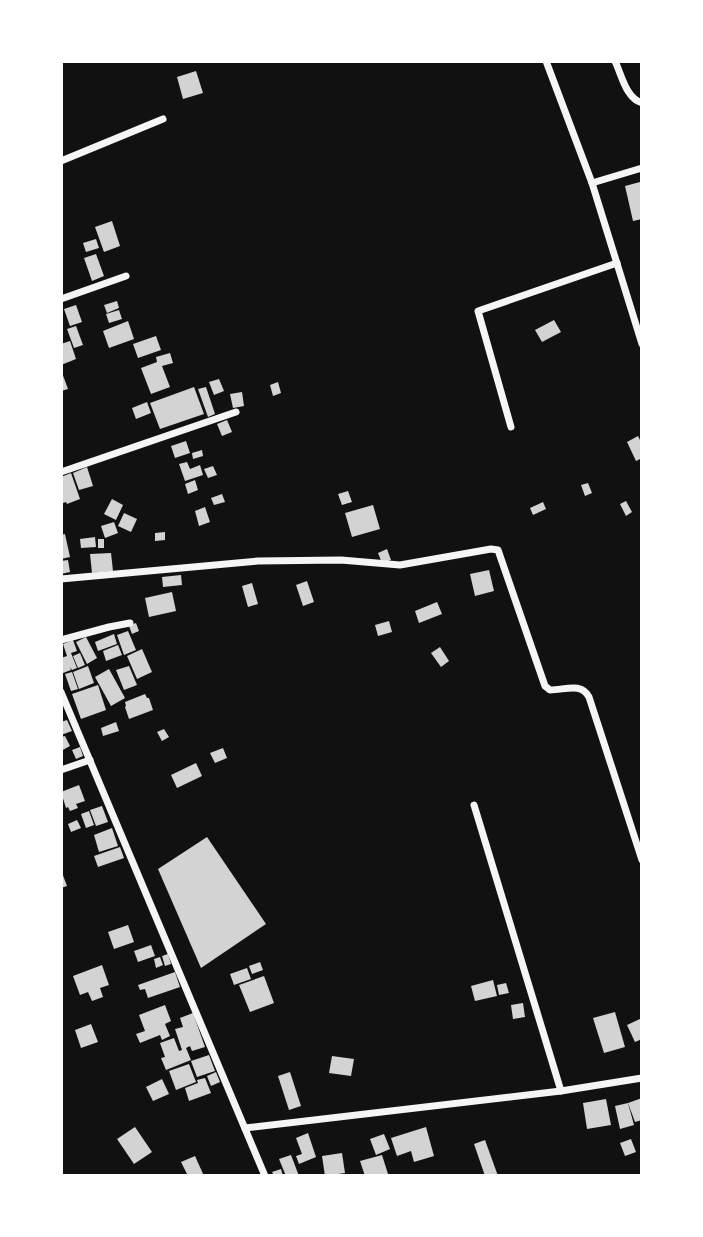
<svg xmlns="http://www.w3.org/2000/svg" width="703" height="1237" font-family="Jost,sans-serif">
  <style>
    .building { fill: #d3d3d3 }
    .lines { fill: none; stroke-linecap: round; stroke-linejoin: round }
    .minor { stroke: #f5f5f5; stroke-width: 7 }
  </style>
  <rect width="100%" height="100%" fill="#111"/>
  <g class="building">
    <path d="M196,71L203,93L183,99L177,77Z"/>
    <path d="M640,182L642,219L633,221L625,186Z"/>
    <path d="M112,221L120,246L104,252L95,227Z"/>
    <path d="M96,239L99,248L86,252L83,243Z"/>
    <path d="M96,254L104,276L92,281L84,258Z"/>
    <path d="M117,301L119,308L107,313L104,305Z"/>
    <path d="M76,305L82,322L70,326L64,309Z"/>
    <path d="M119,310L122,319L109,323L106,314Z"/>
    <path d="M554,320L561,332L542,342L535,330Z"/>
    <path d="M128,321L134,339L109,348L103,331Z"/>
    <path d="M76,326L83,345L74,348L67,329Z"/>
    <path d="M156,336L161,350L138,358L133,344Z"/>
    <path d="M70,341L76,359L61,365V344Z"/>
    <path d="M170,353L173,363L162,366L170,387L151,394L141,368L157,362L156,357Z"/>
    <path d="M61,370L68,389L61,391Z"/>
    <path d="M219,379L224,391L214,395L209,382Z"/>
    <path d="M278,382L281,393L273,396L270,385Z"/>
    <path d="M194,387L204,414L160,429L150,403Z"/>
    <path d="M206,387L215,414L208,417L198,389Z"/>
    <path d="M242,392L244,406L233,408L230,394Z"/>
    <path d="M147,402L151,413L136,419L132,408Z"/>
    <path d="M227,420L232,432L222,436L217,424Z"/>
    <path d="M638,436L642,444V458L636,461L627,442Z"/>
    <path d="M186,441L190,453L175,458L171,446Z"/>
    <path d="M202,450L203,456L193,459L192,453Z"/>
    <path d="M187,462L190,469L200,465L203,475L185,481L179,464Z"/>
    <path d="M213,466L217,475L208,478L204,469Z"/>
    <path d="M87,467L93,486L79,490L73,473Z"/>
    <path d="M71,473L80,499L67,504L66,502L63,503L61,499V477Z"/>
    <path d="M195,480L198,490L188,494L185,484Z"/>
    <path d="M588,483L592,493L585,496L581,485Z"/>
    <path d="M348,491L352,502L342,505L338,494Z"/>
    <path d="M222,494L225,502L214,505L211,498Z"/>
    <path d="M112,499L123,505L116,520L104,514Z"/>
    <path d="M626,501L632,512L626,516L620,504Z"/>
    <path d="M543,502L546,509L533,515L530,508Z"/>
    <path d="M373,505L380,529L352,537L345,513Z"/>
    <path d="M205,507L210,522L199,526L195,511Z"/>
    <path d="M124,513L137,519L131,532L118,526Z"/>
    <path d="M114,522L118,533L105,538L101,526Z"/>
    <path d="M165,532V540L155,541V533Z"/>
    <path d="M65,534L70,557L61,559V535Z"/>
    <path d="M95,537L96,547L81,548L80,539Z"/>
    <rect x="98" y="539" width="6" height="9"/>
    <path d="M387,549L391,560L382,563L378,553Z"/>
    <path d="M111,553L113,571L92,573L90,554Z"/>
    <path d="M68,560L70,572L61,574V561Z"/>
    <path d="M489,570L494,591L475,596L470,574Z"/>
    <path d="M181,575L182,585L163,587L162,577Z"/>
    <path d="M307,581L314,602L303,606L296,585Z"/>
    <path d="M252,583L258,604L248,607L242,586Z"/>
    <path d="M172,592L176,611L149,617L145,598Z"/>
    <path d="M437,602L442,614L419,623L415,611Z"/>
    <path d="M389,621L392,632L378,636L375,625Z"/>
    <path d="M136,623L139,631L132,634L129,626Z"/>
    <path d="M128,631L136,650L124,655L117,635Z"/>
    <path d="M114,634L117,644L98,651L95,642Z"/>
    <path d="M86,637L97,658L87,664L76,642Z"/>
    <path d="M73,640L77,651L71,653L77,668L72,670L70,667L71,670L63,673L61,668V658L67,656L63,644Z"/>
    <path d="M118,645L122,655L106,661L103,651Z"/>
    <path d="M440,647L449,661L441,667L431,653Z"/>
    <path d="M142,649L152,672L137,679L127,656Z"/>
    <path d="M80,653L85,665L78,668L73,656Z"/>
    <path d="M88,666L94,683L79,689L73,672Z"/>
    <path d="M129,666L137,685L124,690L116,670Z"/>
    <path d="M109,669L125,698L111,706L95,677Z"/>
    <path d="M72,672L78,689L71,691L65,674Z"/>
    <path d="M98,685L106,710L81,719L72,694Z"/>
    <path d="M145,694L147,698H149L153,710L129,719L125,707L126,706L125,702Z"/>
    <path d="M67,720L72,731L61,735V722Z"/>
    <path d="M116,722L119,731L103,736L101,728Z"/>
    <path d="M164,729L169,737L162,741L157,732Z"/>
    <path d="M65,736L70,746L61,751V737Z"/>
    <path d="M80,747L83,756L76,759L72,750Z"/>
    <path d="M223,748L227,758L215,763L210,753Z"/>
    <path d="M196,763L202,776L177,788L171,775Z"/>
    <path d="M79,785L85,801L76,804L78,808L70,811L68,807L66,808L61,792Z"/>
    <path d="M102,806L108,822L96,826L90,810Z"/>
    <path d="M89,811L94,825L86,828L81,814Z"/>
    <path d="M77,820L81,828L71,832L68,824Z"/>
    <path d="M112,828L118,846L99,852L94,835Z"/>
    <path d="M207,837L266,924L201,968L158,869Z"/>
    <path d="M120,847L124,858L98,867L94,856Z"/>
    <path d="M61,870L67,886L61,888Z"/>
    <path d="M128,925L134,942L114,949L108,932Z"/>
    <path d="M151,945L155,956L138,962L134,951Z"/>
    <path d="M168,954L171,964L165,966L162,956Z"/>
    <path d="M160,957L163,965L156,968L154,959Z"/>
    <path d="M260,962L263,970L252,974L249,966Z"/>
    <path d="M102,965L109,985L100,988L103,997L92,1001L88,992L80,995L73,976Z"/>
    <path d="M247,968L251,979L234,985L230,974Z"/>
    <path d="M175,972L180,987L148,998L145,989L140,990L138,985Z"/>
    <path d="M264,976L274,1003L250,1012L239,985Z"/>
    <path d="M493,980L497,996L475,1001L471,986Z"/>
    <path d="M506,983L509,993L499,995L497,985Z"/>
    <path d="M523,1003L525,1017L513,1019L511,1005Z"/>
    <path d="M165,1005L171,1021L165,1024L170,1036L162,1040L160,1035L140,1043L136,1034L145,1031L139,1015Z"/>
    <path d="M615,1012L625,1047L604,1053L593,1018Z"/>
    <path d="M193,1013L205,1047L192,1051L190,1046L186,1048L191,1060L166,1070L161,1058L165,1057L160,1043L174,1038L179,1051L182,1050L175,1029L183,1027L180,1018Z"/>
    <path d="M642,1018V1039L635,1042L627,1025Z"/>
    <path d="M91,1024L98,1042L81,1048L75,1030Z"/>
    <path d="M209,1055L215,1071L197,1077L191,1061Z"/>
    <path d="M332,1056L354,1059L351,1076L329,1073Z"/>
    <path d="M189,1064L196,1082L176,1090L169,1071Z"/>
    <path d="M216,1072L220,1082L211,1086L207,1076Z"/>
    <path d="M290,1072L301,1106L289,1110L278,1076Z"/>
    <path d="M205,1078L211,1093L189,1101L185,1088L198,1083L197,1080Z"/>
    <path d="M162,1079L169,1094L153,1101L146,1087Z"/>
    <path d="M642,1098V1120L635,1122L628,1103Z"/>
    <path d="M606,1099L611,1125L587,1129L583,1103Z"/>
    <path d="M628,1103L634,1125L620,1129L615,1106Z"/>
    <path d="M135,1127L152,1152L134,1164L117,1139Z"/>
    <path d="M426,1127L434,1156L414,1162L411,1151L397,1156L391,1138Z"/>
    <path d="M308,1133L316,1157L299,1164L296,1156L302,1154L296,1138Z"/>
    <path d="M384,1134L390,1149L376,1155L370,1139Z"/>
    <path d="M631,1139L636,1152L625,1156L620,1143Z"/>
    <path d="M485,1140L498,1176H485L474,1144Z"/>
    <path d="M342,1153L345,1173L325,1176L322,1156Z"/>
    <path d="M291,1155L299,1176H286L279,1159Z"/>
    <path d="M382,1155L388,1174L382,1176H365L360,1161Z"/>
    <path d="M195,1156L204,1176H188L181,1162Z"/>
    <path d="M281,1169L283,1176H274L272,1172Z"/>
  </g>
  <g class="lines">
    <g class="minor">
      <path d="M546,61L592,183L642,344"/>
      <path d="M615,61C622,76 626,98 642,103"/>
      <path d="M61,161L163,119"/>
      <path d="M592,183L642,168"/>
      <path d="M61,299L126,276"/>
      <path d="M511,427L478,311L617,263"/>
      <path d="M61,472L236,412"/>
      <path d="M61,579L258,561L341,560L400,565L491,549L498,550L545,686L550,690C565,690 581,682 589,697L642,860"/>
      <path d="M61,640L109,627L130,623"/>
      <path d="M61,692L265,1176"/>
      <path d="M61,770L90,760"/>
      <path d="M474,805L561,1091"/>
      <path d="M245,1128L561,1091L642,1078"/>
    </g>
  </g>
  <rect width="703" height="1237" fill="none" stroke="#ffffff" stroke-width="126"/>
</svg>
